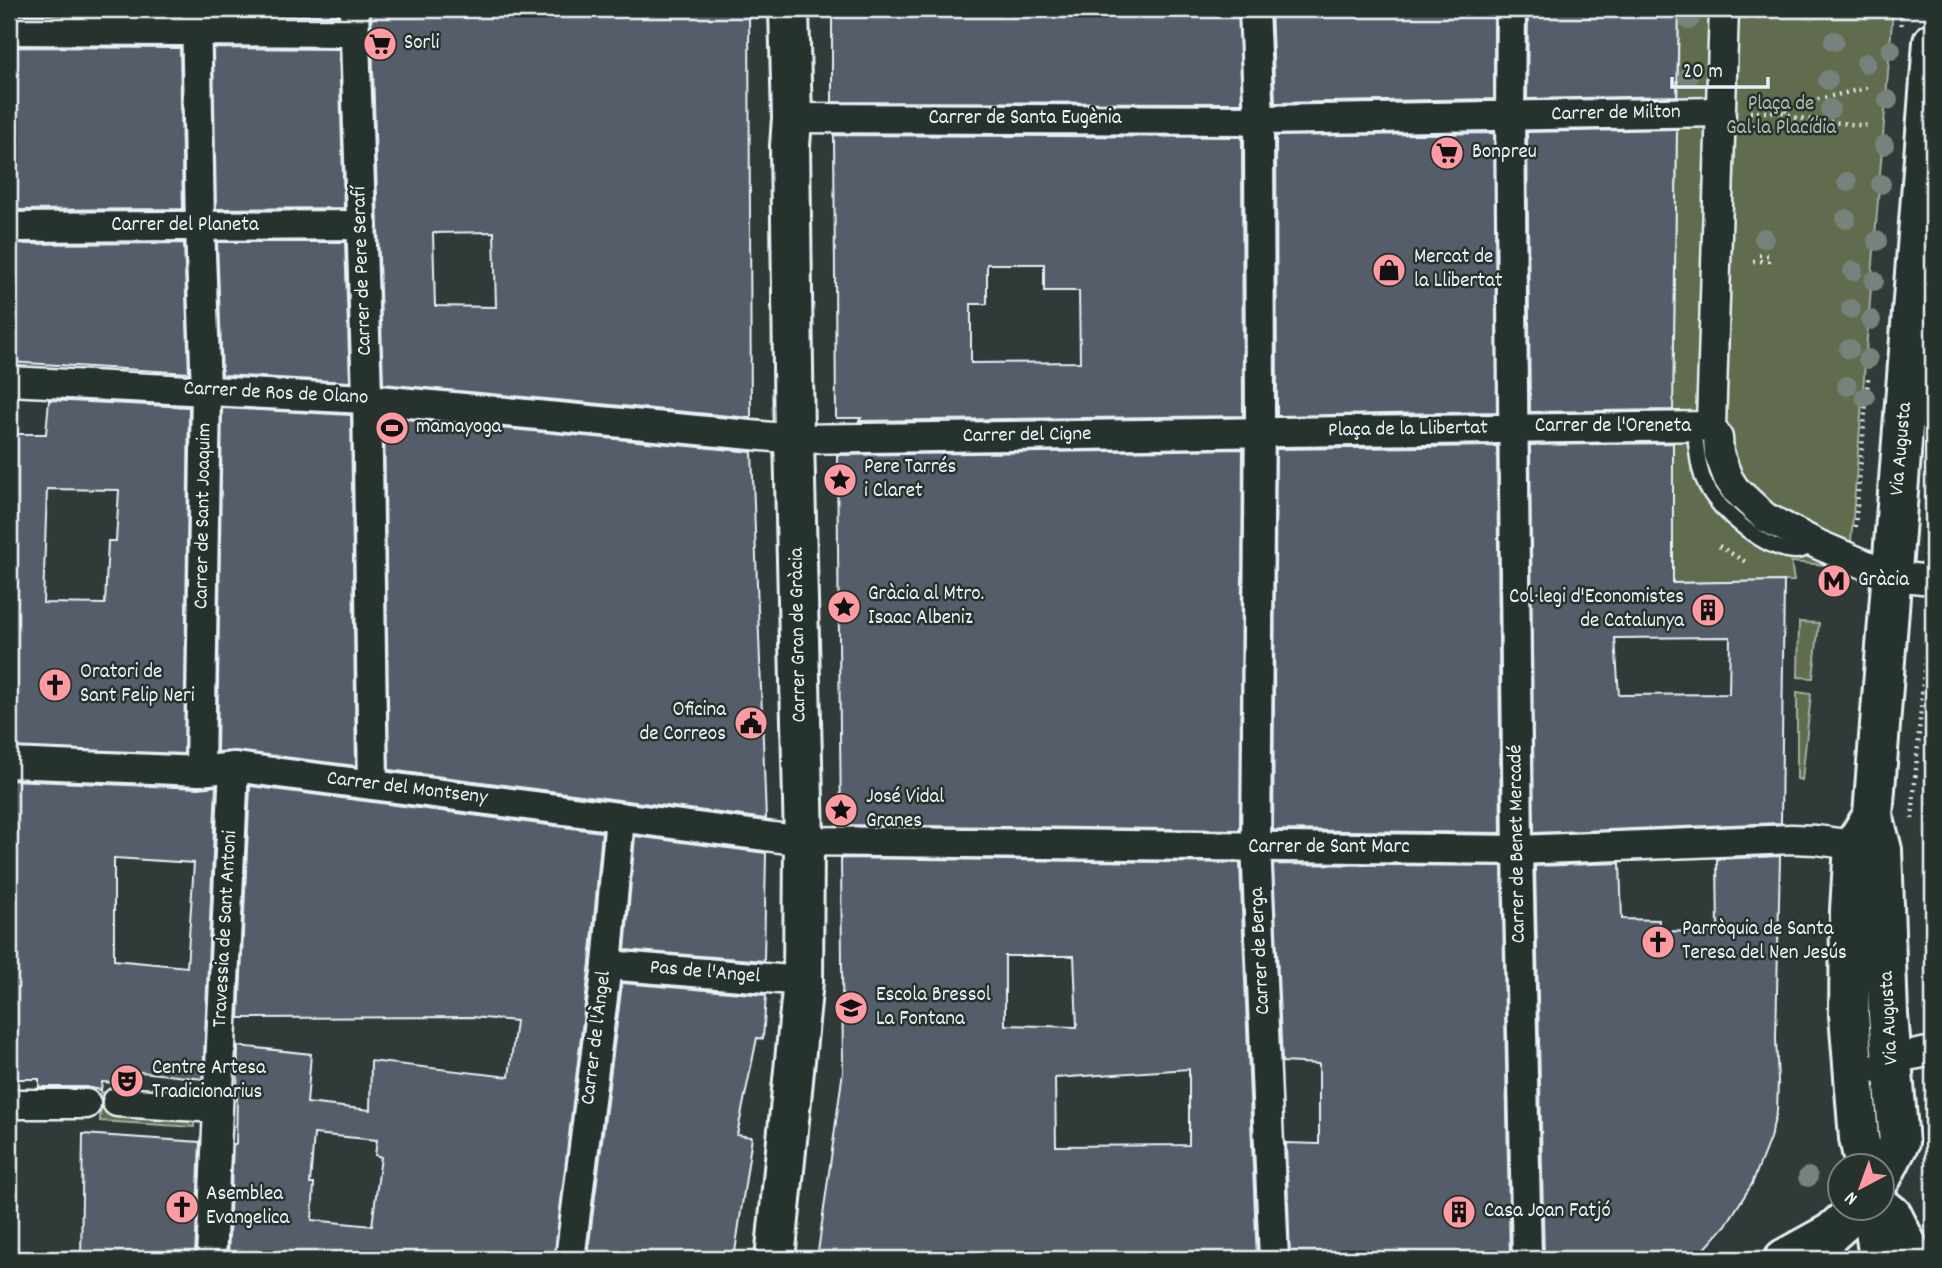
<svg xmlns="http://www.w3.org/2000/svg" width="1942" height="1268" font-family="Dekko,sans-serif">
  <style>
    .green { fill: #606c4e; stroke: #a4aea3; stroke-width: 2 }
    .building { fill: #565d6a; stroke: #e8f1f8; stroke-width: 2; fill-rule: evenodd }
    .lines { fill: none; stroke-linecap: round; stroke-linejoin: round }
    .lane-casing { stroke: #e8f1f8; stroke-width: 19 }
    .street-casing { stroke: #e8f1f8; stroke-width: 33 }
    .secondary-casing { stroke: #e8f1f8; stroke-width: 44 }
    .path { stroke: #e8f1f8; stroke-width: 4.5; stroke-dasharray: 2 5; stroke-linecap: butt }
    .lane { stroke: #26332d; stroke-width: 14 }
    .street { stroke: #26332d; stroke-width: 28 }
    .secondary { stroke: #26332d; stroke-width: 38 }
    .tree { fill: #78827d }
    .labels { text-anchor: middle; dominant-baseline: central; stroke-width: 5; stroke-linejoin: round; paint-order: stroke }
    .poi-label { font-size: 21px; fill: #e8f1f8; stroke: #26332d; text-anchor: start }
    .park-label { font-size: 21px; fill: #b2bcb4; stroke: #26332d }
    .street-label { font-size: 21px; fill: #e8f1f8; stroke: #26332d }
  </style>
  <rect width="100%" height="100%" fill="#303b39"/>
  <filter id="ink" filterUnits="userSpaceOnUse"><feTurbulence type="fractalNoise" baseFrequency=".0143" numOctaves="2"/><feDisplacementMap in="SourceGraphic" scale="14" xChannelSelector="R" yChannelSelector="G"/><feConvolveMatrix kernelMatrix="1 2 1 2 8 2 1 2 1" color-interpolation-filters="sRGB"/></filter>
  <g filter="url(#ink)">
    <g class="green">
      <path d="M1679,9H1893L1849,567L1791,562L1794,581L1672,583L1671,525Z"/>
      <path d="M1799,622L1819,623L1813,678L1798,677Z"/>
      <path d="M1797,692L1811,694L1802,780L1797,779Z"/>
      <path d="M101,1092L194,1099V1127L100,1121Z"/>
    </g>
    <g class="building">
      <path d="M9,9H179V14L9,13Z"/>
      <path d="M213,9H337L338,15H213Z"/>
      <path d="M371,9H749L751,418L383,384ZM494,232L496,307L435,306L433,233Z"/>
      <path d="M832,9H1238L1242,103L832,102Z"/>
      <path d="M1271,9H1494V99L1275,103Z"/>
      <path d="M1528,9H1679L1677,96L1527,99Z"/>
      <path d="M9,47L180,48L183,209L9,210Z"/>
      <path d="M213,48L339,49L344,208L216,209Z"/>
      <path d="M1677,129L1673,410L1530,412L1527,132Z"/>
      <path d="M1494,133L1497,412L1277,416L1276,136Z"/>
      <path d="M834,135L1242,137L1243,416L859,421L861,418H836ZM987,264H1044V291H1079L1080,362L971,363V304H987Z"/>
      <path d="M217,242H345L350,382L222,375Z"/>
      <path d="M184,243L189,373L9,362V244Z"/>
      <path d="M49,400L189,407L184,754L9,747V434H46ZM47,489L119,490L116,541H108L105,604L43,603Z"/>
      <path d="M222,408L351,415L356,766L236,751L217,752Z"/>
      <path d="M384,417L752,452L766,819L389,770Z"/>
      <path d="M1673,443V583L1784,581L1781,823L1534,833L1530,445ZM1730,637L1729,694L1619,695L1615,638Z"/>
      <path d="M1497,446L1501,833L1273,830L1276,449Z"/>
      <path d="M1243,449L1240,830L841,825L837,455Z"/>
      <path d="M9,780L199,788L216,786L203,1079L132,1071L131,1084L102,1082L101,1090L86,1087H39V1079H9ZM114,858L194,863L187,967L114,960Z"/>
      <path d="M250,786L602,832L590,963L554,1259H228L233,1144H236L238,1046L311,1054L307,1103L370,1110L371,1061L509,1077L516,1021L472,1017L239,1018ZM314,1134L377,1140L375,1155L381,1157L372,1226L312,1220L314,1184H310Z"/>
      <path d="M635,836L766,853L764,961L625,950Z"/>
      <path d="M1780,856L1776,1039L1778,1081L1777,1111L1770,1138L1752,1184L1726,1225L1696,1259H1544L1535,866L1620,863L1622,919L1659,920L1658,931L1718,932L1717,859Z"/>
      <path d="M841,858L1240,863L1257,1259H817L843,1071ZM1005,956H1074L1077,1027L1005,1025ZM1189,1069V1145L1056,1146L1055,1078Z"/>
      <path d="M1273,864L1502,866L1510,1259H1290L1286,1143L1319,1144V1064L1282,1062Z"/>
      <path d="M622,983L766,995L763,1039L757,1038L737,1135L752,1137L734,1259H587Z"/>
      <path d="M83,1134L200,1142L195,1259H81Z"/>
    </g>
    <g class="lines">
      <defs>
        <path id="lane" d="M1696,443C1698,458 1699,472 1706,485C1718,511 1766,551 1796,551C1803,550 1810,547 1816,544"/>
        <g id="street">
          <path d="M196,9L200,226L206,390L200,771"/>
          <path d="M354,9L367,394L373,785"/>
          <path d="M1254,9L1259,120L1260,416L1256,844L1274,1259"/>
          <path d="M1511,9L1510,115L1518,852L1527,1259"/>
          <path d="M1724,9L1711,426L1718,438L1719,454L1728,478L1735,489L1765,517L1817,544L1892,576L1933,580"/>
          <path d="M9,30L355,32"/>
          <path d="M792,118L1259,120L1721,112"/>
          <path d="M9,227L362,225"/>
          <path d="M9,381L367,399L794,439L1711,426"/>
          <path d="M9,763L200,771L234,767L804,841L1518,850L1792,839L1816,840L1854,845"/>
          <path d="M607,965L803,981"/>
          <path d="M1878,1068L1892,1059L1933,1051"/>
          <path d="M117,1102L217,1108"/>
          <path d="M9,1104H86"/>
          <path d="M211,1259L234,767"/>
          <path d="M570,1259L607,965L620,817"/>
        </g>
        <g id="secondary">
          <path d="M1865,1166L1859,1138L1849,1015L1850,910L1854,845L1873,815"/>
          <path d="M1882,1177L1899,1143L1888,1015L1882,850L1873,815L1933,42"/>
          <path d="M1882,1207L1892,1215L1914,1259"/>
          <path d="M1872,1208L1879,1259"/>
          <path d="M775,1259L803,981L804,841L794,439L790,146L792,118L789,9"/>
          <path d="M1784,1259L1831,1233L1859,1208"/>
        </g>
      </defs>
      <use href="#lane" class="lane-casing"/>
      <use href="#street" class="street-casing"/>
      <use href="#secondary" class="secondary-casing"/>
      <g class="path">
        <path d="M1901,25L1902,9"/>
        <path d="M1750,112H1782L1797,104L1871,87"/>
        <path d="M1782,112L1797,118L1868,126"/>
        <path d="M1753,261H1768V255H1757L1758,257"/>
        <path d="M1855,527L1868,379"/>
        <path d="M1719,546L1749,564"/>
        <path d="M1912,819L1929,608"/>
        <path d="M1930,1163L1933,1178"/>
      </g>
      <use href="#lane" class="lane"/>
      <use href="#street" class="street"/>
      <use href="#secondary" class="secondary"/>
    </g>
    <g class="tree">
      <circle cx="1689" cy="20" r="10"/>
      <circle cx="1834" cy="41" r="10"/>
      <circle cx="1891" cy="50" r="10"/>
      <circle cx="1866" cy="63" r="10"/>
      <circle cx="1688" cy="77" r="10"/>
      <circle cx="1828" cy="80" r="10"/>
      <circle cx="1888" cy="100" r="10"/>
      <circle cx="1830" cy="109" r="10"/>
      <circle cx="1884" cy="145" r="10"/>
      <circle cx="1847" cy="182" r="10"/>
      <circle cx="1881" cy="184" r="10"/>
      <circle cx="1846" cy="219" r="10"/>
      <circle cx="1764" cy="238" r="10"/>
      <circle cx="1877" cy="241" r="10"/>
      <circle cx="1853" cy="271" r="10"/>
      <circle cx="1874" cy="281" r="10"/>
      <circle cx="1851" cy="309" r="10"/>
      <circle cx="1871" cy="320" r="10"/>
      <circle cx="1849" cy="349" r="10"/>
      <circle cx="1868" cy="359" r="10"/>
      <circle cx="1847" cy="386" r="10"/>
      <circle cx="1865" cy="397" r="10"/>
      <circle cx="1808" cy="1177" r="10"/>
    </g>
  </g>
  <defs>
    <symbol id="supermarket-disc" viewBox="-11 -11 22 22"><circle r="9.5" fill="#ff9aa2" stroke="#26332d"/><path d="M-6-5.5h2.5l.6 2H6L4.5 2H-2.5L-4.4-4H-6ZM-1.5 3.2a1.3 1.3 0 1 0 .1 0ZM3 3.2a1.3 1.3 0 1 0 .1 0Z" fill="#111"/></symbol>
    <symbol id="shop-disc" viewBox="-11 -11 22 22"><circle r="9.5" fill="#ff9aa2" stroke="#26332d"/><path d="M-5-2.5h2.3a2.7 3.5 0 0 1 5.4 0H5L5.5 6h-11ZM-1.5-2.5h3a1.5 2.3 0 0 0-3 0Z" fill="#111"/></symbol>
    <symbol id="stadium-disc" viewBox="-11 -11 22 22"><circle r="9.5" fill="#ff9aa2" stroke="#26332d"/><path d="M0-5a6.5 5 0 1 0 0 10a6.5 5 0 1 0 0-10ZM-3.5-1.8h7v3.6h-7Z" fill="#111"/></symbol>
    <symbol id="sight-disc" viewBox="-11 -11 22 22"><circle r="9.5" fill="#ff9aa2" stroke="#26332d"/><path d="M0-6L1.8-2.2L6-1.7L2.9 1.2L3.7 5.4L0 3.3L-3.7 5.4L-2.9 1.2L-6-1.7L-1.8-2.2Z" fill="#111"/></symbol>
    <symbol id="metro-disc" viewBox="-11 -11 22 22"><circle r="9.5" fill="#ff9aa2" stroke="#26332d"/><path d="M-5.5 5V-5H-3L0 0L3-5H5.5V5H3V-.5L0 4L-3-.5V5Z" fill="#111"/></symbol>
    <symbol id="building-disc" viewBox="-11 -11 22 22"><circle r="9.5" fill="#ff9aa2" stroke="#26332d"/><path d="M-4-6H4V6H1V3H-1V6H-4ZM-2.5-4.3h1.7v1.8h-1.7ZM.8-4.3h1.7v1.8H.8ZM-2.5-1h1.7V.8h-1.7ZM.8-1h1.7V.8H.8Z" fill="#111"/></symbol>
    <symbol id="church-disc" viewBox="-11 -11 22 22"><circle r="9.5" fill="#ff9aa2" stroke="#26332d"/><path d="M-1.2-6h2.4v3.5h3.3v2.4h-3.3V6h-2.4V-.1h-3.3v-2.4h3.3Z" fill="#111"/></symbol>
    <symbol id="civic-disc" viewBox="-11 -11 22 22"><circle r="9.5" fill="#ff9aa2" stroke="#26332d"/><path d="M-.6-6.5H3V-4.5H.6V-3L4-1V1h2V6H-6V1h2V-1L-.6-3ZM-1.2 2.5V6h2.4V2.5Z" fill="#111"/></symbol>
    <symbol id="school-disc" viewBox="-11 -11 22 22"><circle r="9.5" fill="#ff9aa2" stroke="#26332d"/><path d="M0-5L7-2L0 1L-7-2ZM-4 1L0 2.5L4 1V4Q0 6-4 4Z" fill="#111"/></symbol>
    <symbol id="theatre-disc" viewBox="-11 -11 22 22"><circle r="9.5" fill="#ff9aa2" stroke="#26332d"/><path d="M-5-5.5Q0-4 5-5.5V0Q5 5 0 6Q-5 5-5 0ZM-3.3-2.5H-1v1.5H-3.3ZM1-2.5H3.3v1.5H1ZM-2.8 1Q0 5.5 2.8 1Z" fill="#111"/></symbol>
  </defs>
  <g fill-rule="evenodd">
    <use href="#supermarket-disc" x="361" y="25" width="38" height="38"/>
    <use href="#supermarket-disc" x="1428" y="134" width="38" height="38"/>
    <use href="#shop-disc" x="1370" y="251" width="38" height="38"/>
    <use href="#stadium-disc" x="373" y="409" width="38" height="38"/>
    <use href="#sight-disc" x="821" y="461" width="38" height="38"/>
    <use href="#metro-disc" x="1815" y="562" width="38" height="38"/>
    <use href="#sight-disc" x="825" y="588" width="38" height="38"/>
    <use href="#building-disc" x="1689" y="591" width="38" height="38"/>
    <use href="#church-disc" x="36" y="666" width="38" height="38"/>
    <use href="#civic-disc" x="732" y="704" width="38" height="38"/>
    <use href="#sight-disc" x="822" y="791" width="38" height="38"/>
    <use href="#church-disc" x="1639" y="923" width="38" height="38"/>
    <use href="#school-disc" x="832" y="989" width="38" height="38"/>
    <use href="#theatre-disc" x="108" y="1062" width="38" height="38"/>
    <use href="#church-disc" x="163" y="1188" width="38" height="38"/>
    <use href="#building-disc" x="1440" y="1193" width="38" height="38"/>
  </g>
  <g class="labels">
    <g class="poi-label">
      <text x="404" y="44">Sorli</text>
      <text x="1472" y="153">Bonpreu</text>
      <text x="1414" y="258">Mercat de<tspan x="1414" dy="24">la Llibertat</tspan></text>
      <text x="416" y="428">mamayoga</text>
      <text x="864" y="468">Pere Tarrés<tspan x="864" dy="24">i Claret</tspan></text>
      <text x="1858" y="581">Gràcia</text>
      <text x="868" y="595">Gràcia al Mtro.<tspan x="868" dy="24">Isaac Albeniz</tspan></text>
      <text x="1684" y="598" text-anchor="end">Col·legi d'Economistes<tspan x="1684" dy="24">de Catalunya</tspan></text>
      <text x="80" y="673">Oratori de<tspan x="80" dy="24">Sant Felip Neri</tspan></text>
      <text x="726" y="711" text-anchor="end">Oficina<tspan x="726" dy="24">de Correos</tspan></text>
      <text x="866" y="798">José Vidal<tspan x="866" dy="24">Granes</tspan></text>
      <text x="1682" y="930">Parròquia de Santa<tspan x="1682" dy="24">Teresa del Nen Jesús</tspan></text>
      <text x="876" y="996">Escola Bressol<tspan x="876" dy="24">La Fontana</tspan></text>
      <text x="152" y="1069">Centre Artesa<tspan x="152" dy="24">Tradicionarius</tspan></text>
      <text x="206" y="1195">Asemblea<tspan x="206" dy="24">Evangelica</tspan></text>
      <text x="1484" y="1212">Casa Joan Fatjó</text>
    </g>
    <g class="park-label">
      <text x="1781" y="105">Plaça de<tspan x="1781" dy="24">Gal·la Placídia</tspan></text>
    </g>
    <g class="street-label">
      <text transform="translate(1616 114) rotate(-1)">Carrer de Milton</text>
      <text x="1025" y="119">Carrer de Santa Eugènia</text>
      <text x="185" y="226">Carrer del Planeta</text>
      <text transform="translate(363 271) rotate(-92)">Carrer de Pere Serafí</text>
      <text transform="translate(276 394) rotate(3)">Carrer de Ros de Olano</text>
      <text x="1613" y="427">Carrer de l'Oreneta</text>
      <text transform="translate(1408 430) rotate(-1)">Plaça de la Llibertat</text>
      <text transform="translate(1027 436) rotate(-1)">Carrer del Cigne</text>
      <text transform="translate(1902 449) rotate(-85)">Via Augusta</text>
      <text transform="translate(204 516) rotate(-89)">Carrer de Sant Joaquim</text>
      <text transform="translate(799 635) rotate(-91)">Carrer Gran de Gràcia</text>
      <text transform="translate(407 789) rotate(7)">Carrer del Montseny</text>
      <text transform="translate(1518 844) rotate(-91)">Carrer de Benet Mercadé</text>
      <text x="1329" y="848">Carrer de Sant Marc</text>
      <text transform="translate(226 929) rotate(-87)">Travessia de Sant Antoni</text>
      <text transform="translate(1261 951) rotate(-93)">Carrer de Berga</text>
      <text transform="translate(705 973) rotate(5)">Pas de l'Angel</text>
      <text transform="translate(1890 1018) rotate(-93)">Via Augusta</text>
      <text transform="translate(597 1038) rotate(-83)">Carrer de l'Àngel</text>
    </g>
  </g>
  <rect width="1942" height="1268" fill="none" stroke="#26332d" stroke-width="35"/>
  <rect x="18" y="18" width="1907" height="1233" fill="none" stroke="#e8f1f8" stroke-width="2.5" filter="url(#ink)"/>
  <g transform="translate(1861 1187) rotate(221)"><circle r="33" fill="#26332d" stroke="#747f7e" stroke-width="2"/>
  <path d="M0-5L12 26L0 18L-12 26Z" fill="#ff9aa2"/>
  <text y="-10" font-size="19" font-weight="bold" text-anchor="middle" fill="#e8f1f8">N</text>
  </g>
  <path d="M1672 77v10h96v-10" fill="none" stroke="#e8f1f8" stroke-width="3.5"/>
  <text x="1683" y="77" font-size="21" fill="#e8f1f8" stroke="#26332d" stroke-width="5" paint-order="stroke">20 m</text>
</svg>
